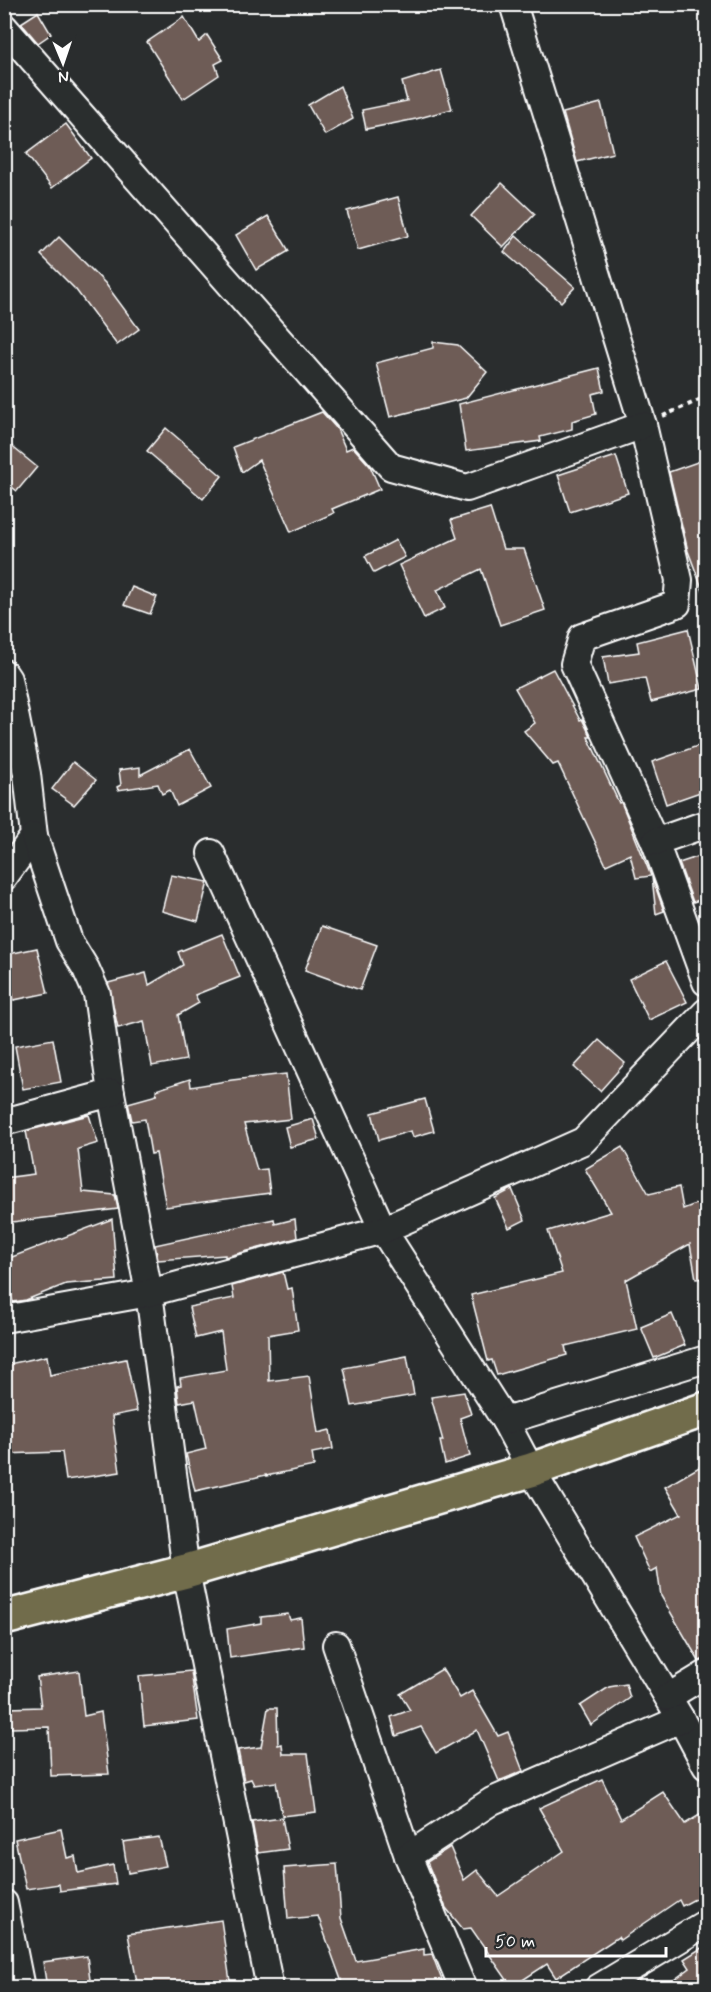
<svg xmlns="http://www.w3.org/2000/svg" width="711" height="1992" font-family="Mynerve,sans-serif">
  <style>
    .building { fill: #6e5c57; stroke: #fff; stroke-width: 1.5 }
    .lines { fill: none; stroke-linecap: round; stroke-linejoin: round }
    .minor-casing { stroke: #fff; stroke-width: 30 }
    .highway-casing { stroke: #fff; stroke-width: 38 }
    .path { stroke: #fff; stroke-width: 4; stroke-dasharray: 4.5 4.5; stroke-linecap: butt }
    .minor { stroke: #2a2d2e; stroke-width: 26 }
    .highway { stroke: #716c4b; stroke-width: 33 }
  </style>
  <rect width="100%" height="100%" fill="#2a2d2e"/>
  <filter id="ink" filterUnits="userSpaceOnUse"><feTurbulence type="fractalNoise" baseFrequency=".0167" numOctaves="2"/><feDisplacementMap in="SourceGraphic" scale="12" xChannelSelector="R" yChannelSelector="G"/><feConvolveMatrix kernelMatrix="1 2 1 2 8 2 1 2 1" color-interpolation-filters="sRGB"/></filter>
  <g filter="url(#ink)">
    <g class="building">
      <path d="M38,12L51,34L38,43L21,23Z"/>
      <path d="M184,17L199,42L207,35L223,60L215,64L219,75L183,99L147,42Z"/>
      <path d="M441,70L452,109L416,119L366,129L362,110L407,101L402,82Z"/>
      <path d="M340,86L353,119L325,135L308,105Z"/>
      <path d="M601,103L613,153L577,162L563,113Z"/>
      <path d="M66,124L91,158L52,188L26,154Z"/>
      <path d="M502,183L535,214L503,247L471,216Z"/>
      <path d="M398,197L408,236L358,250L347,211Z"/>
      <path d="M268,216L289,251L256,270L236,235Z"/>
      <path d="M516,236L575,287L561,302L504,252Z"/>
      <path d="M59,237L105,283L139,329L117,345L76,290L41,255Z"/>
      <path d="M433,342L458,345L487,372L466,398L390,417L376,363L433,348Z"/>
      <path d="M599,368L604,391L592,394L596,414L572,421V429L540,437L541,441L466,451L459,404Z"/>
      <path d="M322,412L337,429L346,450L353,447L370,466L380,489L332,509L334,513L291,532L259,460L242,472L233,447Z"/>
      <path d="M166,428L222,476L203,499L147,451Z"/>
      <path d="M4,440L37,467L17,491L4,481Z"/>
      <path d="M616,456L628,493L570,512L558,475Z"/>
      <path d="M706,459V596H705L688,551L669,472Z"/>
      <path d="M490,508L503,549H524L545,610L500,625L481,569L437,590L445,608L424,618L399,565L457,538L451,520Z"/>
      <path d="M396,540L405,557L374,573L365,556Z"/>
      <path d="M132,587L157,597L150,614L124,605Z"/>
      <path d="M688,629L702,689L651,702L645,678L608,684L603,657L639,652L637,642Z"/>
      <path d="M553,669L580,720L582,719L591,737H588L619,803L621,802L651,876L636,878L630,854L606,865L558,763L553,765L524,731L535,723L515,688Z"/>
      <path d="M706,743V790L666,804L652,762Z"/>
      <path d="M190,749L211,788L177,806L170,790L162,794L158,784L118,790L117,787L121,785L119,770L140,767V775Z"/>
      <path d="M73,762L96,780L74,805L52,789Z"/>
      <path d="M706,854V898L693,902L679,863Z"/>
      <path d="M171,875L208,882L198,921L162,911Z"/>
      <path d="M652,877L664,911L656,914Z"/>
      <path d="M322,926L377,945L360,990L305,970Z"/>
      <path d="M222,934L240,977L195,995L199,1003L178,1015L186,1060L152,1066L144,1021L118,1028L108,983L146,973L149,985L183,965L178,952Z"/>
      <path d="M37,948L48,993L14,1000L4,955Z"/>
      <path d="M666,961L687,1002L649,1020L629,979Z"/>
      <path d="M53,1039L61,1082L23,1089L15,1046Z"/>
      <path d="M599,1040L625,1063L600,1091L574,1067Z"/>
      <path d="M286,1074L291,1119L244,1124L257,1170L267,1169L270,1193L166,1207L156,1153L151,1154L145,1119L132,1121L128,1103L157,1095L156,1090L190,1079L191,1087L232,1080Z"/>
      <path d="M425,1099L434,1131L413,1137L411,1131L379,1140L372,1113Z"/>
      <path d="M89,1115L98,1143L78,1149L83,1192L115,1195L118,1209L4,1223V1178L34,1174L26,1131Z"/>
      <path d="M313,1119L319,1139L290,1147L285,1127Z"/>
      <path d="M622,1147L649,1194L679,1187L683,1209L706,1200V1278L696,1279L690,1244L626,1280L637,1329L565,1346L567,1355L497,1375L492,1360L488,1361L471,1295L562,1273L548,1231L611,1212L585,1169Z"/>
      <path d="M512,1189L525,1220L509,1228L495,1198Z"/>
      <path d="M112,1219L117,1280L66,1284L26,1300L13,1302L4,1281V1260Z"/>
      <path d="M274,1219L275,1224L295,1219L297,1238L225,1257V1255L158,1260L155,1245Z"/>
      <path d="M283,1272L287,1289L292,1288L298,1330L268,1335L269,1381L309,1376L318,1433L330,1430L333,1449L312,1453L314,1466L266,1476V1475L195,1491L186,1454L206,1449L195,1400L179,1403L177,1386L181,1385L180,1378L226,1370L221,1332L196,1338L189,1307L234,1298L232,1286Z"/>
      <path d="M672,1314L685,1345L654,1358L641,1327Z"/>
      <path d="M47,1356L50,1375L126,1359L137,1411L112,1416L120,1472L66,1480L62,1452L4,1454V1365Z"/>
      <path d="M407,1356L414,1395L352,1406L344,1368Z"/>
      <path d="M464,1392L471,1414L460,1418L470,1456L445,1464L440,1441H443L431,1397Z"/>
      <path d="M706,1463V1659L699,1661L661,1596L657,1568L650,1572L634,1537L681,1514L665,1487Z"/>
      <path d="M288,1614L290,1620L301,1618L304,1647L230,1658L227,1629L261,1623V1617Z"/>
      <path d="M442,1669L460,1698L472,1691L498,1736L508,1732L523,1771L499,1781L477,1730L436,1753L421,1727L396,1736L391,1717L410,1710L400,1694Z"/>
      <path d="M79,1671L84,1716L101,1712L109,1774L51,1776L49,1727L11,1728L10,1708L41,1707L37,1677Z"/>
      <path d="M191,1671L198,1720L144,1726L139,1676Z"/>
      <path d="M626,1684L630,1698L591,1725L580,1706L609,1687Z"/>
      <path d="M268,1708H277L278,1745L282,1744L283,1754H308L316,1812L282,1816L276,1782L254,1785L251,1779L244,1781L238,1750L261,1747Z"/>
      <path d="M602,1779L621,1819L663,1792L685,1824L706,1811V1893L682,1906L679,1900L620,1940L618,1937L556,1978L547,1964L512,1987L471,1928L463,1929L446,1908L427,1862L450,1847L464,1880L477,1870L498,1896L564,1851L539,1808Z"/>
      <path d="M282,1818L288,1849L258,1853L252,1822Z"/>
      <path d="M61,1829L67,1858L75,1856L78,1873L113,1865L116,1884L60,1891L59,1884L26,1889L15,1839Z"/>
      <path d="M159,1837L166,1866L128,1873L123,1842Z"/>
      <path d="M337,1864L341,1918L356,1961L424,1949V1955L432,1954L445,1988H344L318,1916L288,1919L284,1868Z"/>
      <path d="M221,1920L231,1988H138L128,1934Z"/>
      <path d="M706,1945V1988H663L690,1968L684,1959Z"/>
      <path d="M87,1956L91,1988H47L43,1962Z"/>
    </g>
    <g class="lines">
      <defs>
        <g id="minor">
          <path d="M513,4L643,425L679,580L677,604L582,637L574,664L655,842L706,982"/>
          <path d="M4,27L391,467L467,488L643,425"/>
          <path d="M4,673L8,679L27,774L34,836L4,877"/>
          <path d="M34,836L69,941L86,969L97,994L111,1093L149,1293L186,1571L270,1988"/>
          <path d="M655,842L706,824"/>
          <path d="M211,853L383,1230L505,1421L531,1470L681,1719L706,1766"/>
          <path d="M4,1122L111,1093"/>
          <path d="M4,1319L149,1293L383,1230L583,1141L706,1012"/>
          <path d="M505,1421L706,1359"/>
          <path d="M336,1645L408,1856"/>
          <path d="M668,1697L706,1674"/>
          <path d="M4,1903L21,1988"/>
          <path d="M463,1988L408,1856L492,1801L681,1719"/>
          <path d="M598,1988L706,1923"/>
        </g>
        <path id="highway" d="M4,1618L186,1571L531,1470L706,1409"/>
      </defs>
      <use href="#minor" class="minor-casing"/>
      <use href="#highway" class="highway-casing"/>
      <path class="path" d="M663,416L706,397"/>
      <use href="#minor" class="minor"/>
      <use href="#highway" class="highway"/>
    </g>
  </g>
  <rect width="711" height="1992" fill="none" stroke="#2a2d2e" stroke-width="24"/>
  <rect x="12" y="12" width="687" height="1968" fill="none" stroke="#fff" stroke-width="2" filter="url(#ink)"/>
  <g transform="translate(63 63) rotate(178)" stroke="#2a2d2e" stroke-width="4.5" paint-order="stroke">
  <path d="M0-4.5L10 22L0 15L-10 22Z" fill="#ffffff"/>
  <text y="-9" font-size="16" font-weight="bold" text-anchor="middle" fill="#ffffff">N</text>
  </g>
  <path d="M486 1947v9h180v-9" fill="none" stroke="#ffffff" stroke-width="3"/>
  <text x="495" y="1947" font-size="18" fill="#ffffff" stroke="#2a2d2e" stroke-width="4.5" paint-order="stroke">50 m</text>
</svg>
